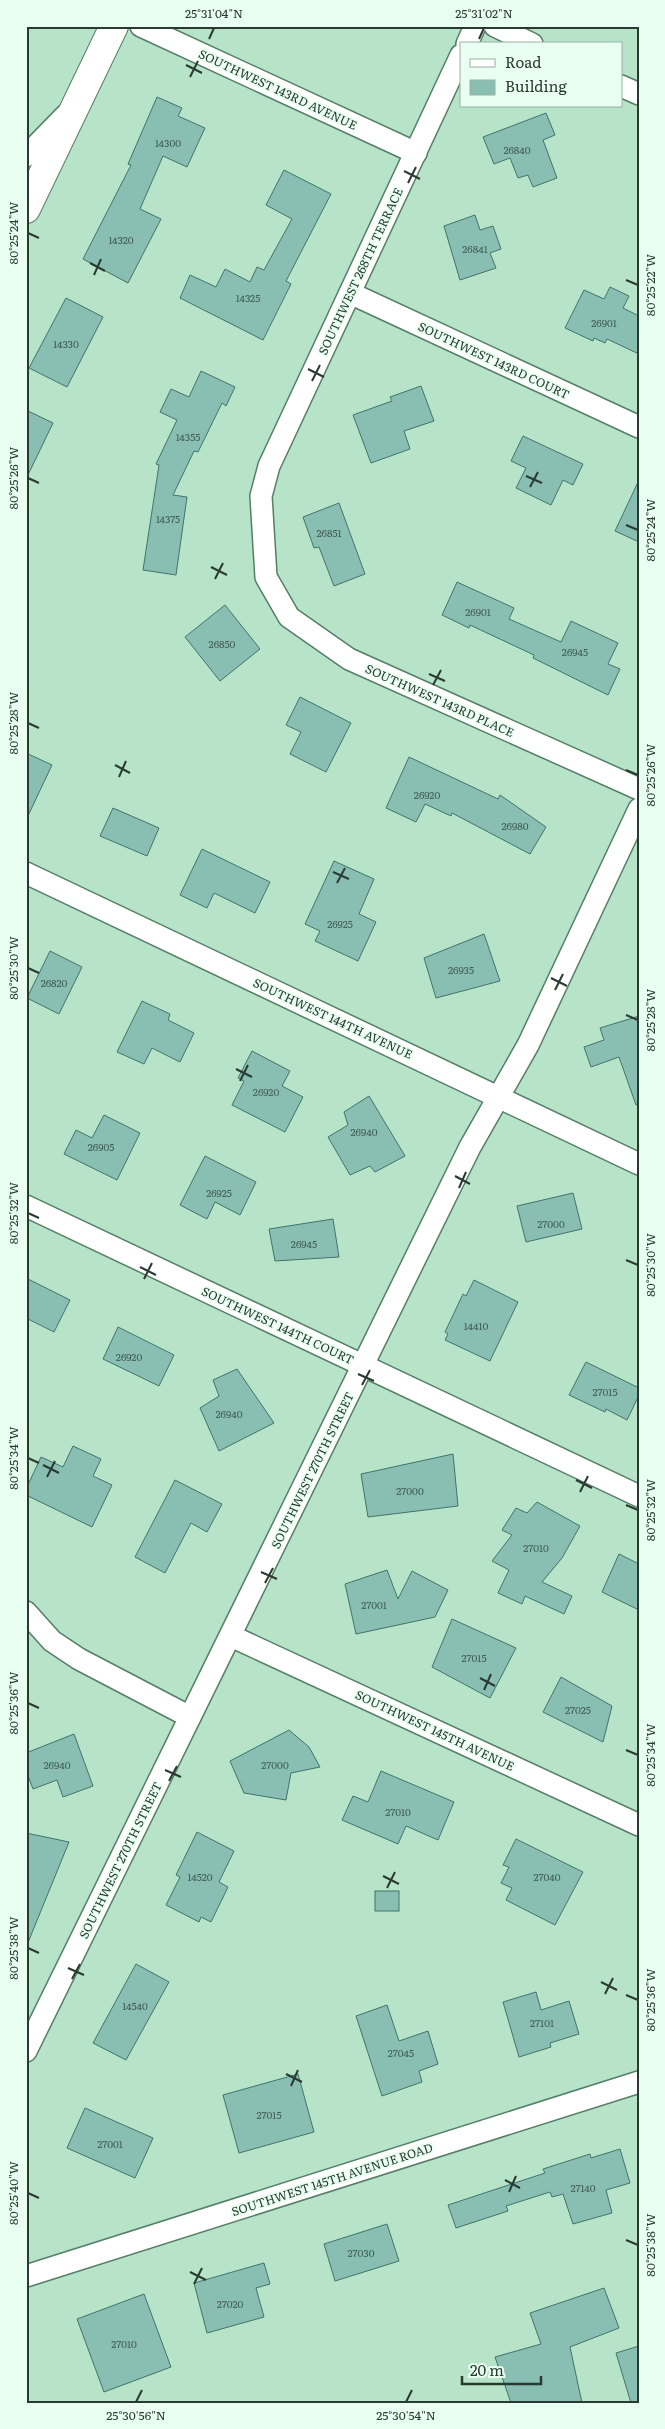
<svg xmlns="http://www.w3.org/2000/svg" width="665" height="2429" font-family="Literata,serif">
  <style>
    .building { fill: #89bfb3; stroke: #407469 }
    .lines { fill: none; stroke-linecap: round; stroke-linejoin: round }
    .street-casing { stroke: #557e66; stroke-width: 24 }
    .secondary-casing { stroke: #557e66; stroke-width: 30 }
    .street { stroke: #fff; stroke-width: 21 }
    .secondary { stroke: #fff; stroke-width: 28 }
    .ticks { fill: none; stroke: #293a30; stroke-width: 2 }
    .labels { text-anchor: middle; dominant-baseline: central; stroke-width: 4; stroke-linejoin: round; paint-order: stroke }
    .number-label { font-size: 10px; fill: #415b51 }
    .street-label { font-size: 12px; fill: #293a30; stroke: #e8fff1 }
    .neatline { fill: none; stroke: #293a30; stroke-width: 2 }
    .ticks-label { font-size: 12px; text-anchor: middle; fill: #293a30 }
  </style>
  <rect width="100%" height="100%" fill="#b7e4c9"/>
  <g class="building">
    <path d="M157,97L182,108L178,116L205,128L187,167L163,156L140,209L161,219L128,283L83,259L131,165L128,164Z"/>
    <path d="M546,113L555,135L543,140L557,178L533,187L528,175L518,178L510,158L494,164L483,137Z"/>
    <path d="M284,170L331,194L286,281L291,284L263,340L180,298L190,275L216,287L225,269L250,282L257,267L264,270L292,219L266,205Z"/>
    <path d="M475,215L480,230L493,226L501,249L490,253L496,268L460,280L444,226Z"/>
    <path d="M610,287L629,296L623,308L639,316V354L607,339L605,343L594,338L593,341L565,328L584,290L604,299Z"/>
    <path d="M66,298L103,317L67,387L29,368Z"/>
    <path d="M201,371L235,387L226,406L222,403L198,452L194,451L173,495L187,497L176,575L143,570L159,465L156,464L177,420L160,412L171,389L189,397Z"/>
    <path d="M421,386L434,421L404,431L410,449L371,463L353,415L392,401L390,397Z"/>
    <path d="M26,410L53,423L26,479Z"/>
    <path d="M523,436L583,464L573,485L563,480L551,505L516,488L526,468L511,461Z"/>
    <path d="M639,480V542L615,531Z"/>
    <path d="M339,503L365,574L334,586L319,547L314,548L303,517Z"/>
    <path d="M457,582L514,608L509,619L561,642L571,621L618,643L608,664L620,669L608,695L533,658L534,655L470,625L469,628L442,615Z"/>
    <path d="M225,605L260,649L220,681L185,637Z"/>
    <path d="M300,697L351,723L326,772L290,754L301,732L286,725Z"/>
    <path d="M26,753L52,765L26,820Z"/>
    <path d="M409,757L498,799L500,795L546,827L530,854L452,813L451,816L425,804L416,822L386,808Z"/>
    <path d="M113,808L159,828L147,856L100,836Z"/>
    <path d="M202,849L270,882L255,913L214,893L207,908L180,895Z"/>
    <path d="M334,861L374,879L359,914L376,922L358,961L315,941L320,931L305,924Z"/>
    <path d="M484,934L500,981L436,998L424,958Z"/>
    <path d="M50,951L82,967L59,1014L27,998Z"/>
    <path d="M142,1001L170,1014L168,1020L194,1033L180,1062L152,1048L144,1064L117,1052Z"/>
    <path d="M639,1016V1105H636L619,1057L591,1067L584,1047L604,1040L600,1028Z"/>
    <path d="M252,1051L290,1071L282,1086L303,1097L285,1132L232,1105L244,1081L238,1078Z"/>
    <path d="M369,1096L405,1156L375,1172L370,1166L350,1175L328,1137L348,1125L344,1112Z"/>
    <path d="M104,1115L140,1133L117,1180L64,1154L76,1130L92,1138Z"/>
    <path d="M205,1156L256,1182L240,1215L215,1202L207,1219L180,1205Z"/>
    <path d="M573,1193L582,1229L526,1242L517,1206Z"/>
    <path d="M333,1219L339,1257L275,1261L269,1229Z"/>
    <path d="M26,1278L70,1300L54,1332L26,1318Z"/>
    <path d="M474,1280L518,1302L490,1361L445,1340L448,1334L445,1332L463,1294L466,1296Z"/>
    <path d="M118,1327L174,1355L159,1386L103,1359Z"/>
    <path d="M586,1362L639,1388V1395L627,1420L606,1409L605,1412L569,1395Z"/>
    <path d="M237,1369L274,1423L219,1451L200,1408L219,1396L213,1380Z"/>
    <path d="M73,1446L101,1459L93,1476L112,1485L92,1527L26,1495V1489L41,1457L63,1467Z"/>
    <path d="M453,1454L458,1506L368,1517L361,1474Z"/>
    <path d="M175,1480L222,1504L207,1532L191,1523L165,1573L135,1557Z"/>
    <path d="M537,1502L580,1526L562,1558L542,1582L572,1596L564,1614L525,1596L522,1604L498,1593L509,1570L492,1561L512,1535L502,1530L516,1508L527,1513Z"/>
    <path d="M619,1554L639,1564V1610L602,1592Z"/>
    <path d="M387,1570L398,1599L412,1571L448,1590L435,1617L356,1634L345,1584Z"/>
    <path d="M452,1619L516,1648L490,1698L432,1667Z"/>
    <path d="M561,1677L612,1706L603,1742L543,1712Z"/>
    <path d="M289,1730L309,1747L320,1767L291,1773L286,1800L244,1793L230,1761Z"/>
    <path d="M74,1734L93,1786L63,1797L57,1780L33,1789L26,1770V1753Z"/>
    <path d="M381,1771L454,1802L438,1840L406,1826L398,1844L342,1820L353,1796L368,1802Z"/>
    <path d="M197,1832L234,1851L219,1882L228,1887L211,1922L201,1917L199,1922L166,1905L180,1877L176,1875Z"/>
    <path d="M26,1833L69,1842L27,1945H26Z"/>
    <path d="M516,1839L583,1872L555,1925L506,1900L512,1888L501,1883L509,1867L503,1865Z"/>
    <rect x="375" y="1891" width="24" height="20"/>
    <path d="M136,1964L169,1982L126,2060L93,2043Z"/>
    <path d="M536,1992L541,2010L569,2001L579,2034L550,2043L551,2047L519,2057L503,2002Z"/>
    <path d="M387,2005L399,2041L428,2031L438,2064L419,2071L422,2082L382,2096L356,2016Z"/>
    <path d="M298,2074L314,2132L239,2153L223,2095Z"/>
    <path d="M85,2108L153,2138L135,2178L67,2148Z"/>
    <path d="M620,2149L630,2183L606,2190L612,2213L573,2224L563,2194L552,2197L550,2192L506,2206L508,2211L456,2228L448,2205L545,2173L543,2169L590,2154L591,2158Z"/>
    <path d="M387,2224L399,2261L335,2281L324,2244Z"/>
    <path d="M264,2263L270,2284L256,2288L264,2317L207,2333L194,2283Z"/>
    <path d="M604,2288L619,2328L570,2347L582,2403H511L495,2357L541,2344L530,2313Z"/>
    <path d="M144,2294L171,2367L104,2392L77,2319Z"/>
    <path d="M639,2346V2403H631L616,2353Z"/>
  </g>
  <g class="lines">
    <defs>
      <g id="street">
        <path d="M141,26L416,153"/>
        <path d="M495,26L532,44"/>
        <path d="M467,44L475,26"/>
        <path d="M461,55L269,466L261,496L266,577L289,617L349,659L639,789"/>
        <path d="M621,86L639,94"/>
        <path d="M26,156L66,115"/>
        <path d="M350,293L639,427"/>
        <path d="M26,873L639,1164"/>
        <path d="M26,1206L639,1496"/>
        <path d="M26,1612L52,1641L79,1659L190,1717"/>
        <path d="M231,1636L639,1825"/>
        <path d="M26,2051L470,1147L528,1045L639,809"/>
        <path d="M26,2276L639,2082"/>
      </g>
      <path id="secondary" d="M26,209L114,26"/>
    </defs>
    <use href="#street" class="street-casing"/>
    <use href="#secondary" class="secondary-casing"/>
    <use href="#street" class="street"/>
    <use href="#secondary" class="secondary"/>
  </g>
  <path class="ticks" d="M209,39L214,28M479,39L484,28M186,65L202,73M190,77L198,61M404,171L420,179M408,183L416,167M28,233L39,238M90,263L105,271M94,275L101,259M626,280L638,285M308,369L324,377M312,381L320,365M526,476L542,483M28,478L39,483M530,487L538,472M626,525L638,530M211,567L227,575M215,579L223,563M429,674L445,681M433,685L441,670M28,723L39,728M115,765L130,773M626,770L638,775M119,777L126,761M333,872L349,879M337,883L345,868M28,968L39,973M551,978L567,986M555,990L563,974M626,1015L638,1020M236,1069L252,1077M240,1081L248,1065M455,1176L470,1184M459,1188L466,1172M28,1213L39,1218M626,1260L638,1265M140,1267L156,1275M144,1279L152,1263M358,1374L374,1381M362,1385L370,1370M28,1458L39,1463M43,1465L59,1473M47,1477L55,1461M576,1480L592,1488M580,1492L588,1476M626,1505L638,1510M261,1572L277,1579M265,1583L273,1568M480,1678L495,1686M484,1690L491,1674M28,1703L39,1708M626,1750L638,1755M165,1770L181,1777M169,1781L177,1766M383,1876L399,1884M387,1888L395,1872M28,1948L39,1953M68,1968L84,1975M72,1979L80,1964M601,1982L617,1990M605,1994L613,1978M626,1995L638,2000M286,2074L302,2082M291,2086L298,2070M505,2180L520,2188M509,2192L516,2176M28,2193L39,2198M626,2240L638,2245M190,2272L206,2280M194,2284L202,2268M136,2402L142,2390M406,2402L412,2390"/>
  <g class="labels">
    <g class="number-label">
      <text x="168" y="142">14300</text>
      <text x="517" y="149">26840</text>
      <text x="121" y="239">14320</text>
      <text x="475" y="248">26841</text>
      <text x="248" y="297">14325</text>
      <text x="604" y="322">26901</text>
      <text x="66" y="343">14330</text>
      <text x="188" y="436">14355</text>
      <text x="168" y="518">14375</text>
      <text x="329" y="532">26851</text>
      <text x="478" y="611">26901</text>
      <text x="222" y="643">26850</text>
      <text x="575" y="651">26945</text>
      <text x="427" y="794">26920</text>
      <text x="515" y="825">26980</text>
      <text x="340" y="923">26925</text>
      <text x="461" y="969">26935</text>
      <text x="54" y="982">26820</text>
      <text x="266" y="1091">26920</text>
      <text x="364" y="1131">26940</text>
      <text x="101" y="1146">26905</text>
      <text x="219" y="1192">26925</text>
      <text x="551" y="1223">27000</text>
      <text x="304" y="1243">26945</text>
      <text x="476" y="1325">14410</text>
      <text x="129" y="1356">26920</text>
      <text x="605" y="1391">27015</text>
      <text x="229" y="1413">26940</text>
      <text x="410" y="1490">27000</text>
      <text x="536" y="1547">27010</text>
      <text x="374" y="1604">27001</text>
      <text x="474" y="1657">27015</text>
      <text x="578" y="1709">27025</text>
      <text x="57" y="1764">26940</text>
      <text x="275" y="1764">27000</text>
      <text x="398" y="1811">27010</text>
      <text x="200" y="1876">14520</text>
      <text x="547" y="1876">27040</text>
      <text x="135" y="2005">14540</text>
      <text x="542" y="2022">27101</text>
      <text x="401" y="2052">27045</text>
      <text x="269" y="2114">27015</text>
      <text x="110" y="2143">27001</text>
      <text x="583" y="2187">27140</text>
      <text x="361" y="2252">27030</text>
      <text x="230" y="2303">27020</text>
      <text x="124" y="2343">27010</text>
    </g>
    <g class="street-label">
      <text transform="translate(278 89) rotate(25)">SOUTHWEST 143RD AVENUE</text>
      <text transform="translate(360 271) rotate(-65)">SOUTHWEST 268TH TERRACE</text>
      <text transform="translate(494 360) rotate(25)">SOUTHWEST 143RD COURT</text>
      <text transform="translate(440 700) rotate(24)">SOUTHWEST 143RD PLACE</text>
      <text transform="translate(333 1018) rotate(25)">SOUTHWEST 144TH AVENUE</text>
      <text transform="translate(278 1325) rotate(25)">SOUTHWEST 144TH COURT</text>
      <text transform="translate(312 1470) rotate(-64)">SOUTHWEST 270TH STREET</text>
      <text transform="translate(435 1730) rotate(25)">SOUTHWEST 145TH AVENUE</text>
      <text transform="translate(120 1860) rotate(-64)">SOUTHWEST 270TH STREET</text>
      <text transform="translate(332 2179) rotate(-18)">SOUTHWEST 145TH AVENUE ROAD</text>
    </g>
  </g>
  <rect width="665" height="2429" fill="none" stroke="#e8fff1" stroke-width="55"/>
  <rect x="460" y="42" width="162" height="65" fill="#e8fff1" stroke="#9cb0a4"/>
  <rect x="470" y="59" width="25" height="8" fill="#ffffff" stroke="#9cb0a4"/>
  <text x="505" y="68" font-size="15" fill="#293a30">Road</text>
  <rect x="470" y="80" width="25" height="15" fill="#89bfb3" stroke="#9cb0a4"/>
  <text x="505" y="92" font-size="15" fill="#293a30">Building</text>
  <path d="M462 2376v8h79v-8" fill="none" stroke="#293a30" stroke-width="2.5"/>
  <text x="470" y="2376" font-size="15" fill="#293a30" stroke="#e8fff1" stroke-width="4" paint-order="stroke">20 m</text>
  <rect x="28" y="28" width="610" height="2374" class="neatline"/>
  <g class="ticks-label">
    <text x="214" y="18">25°31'04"N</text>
    <text x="484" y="18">25°31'02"N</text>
    <text transform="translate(14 233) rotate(-90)" y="4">80°25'24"W</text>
    <text transform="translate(651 285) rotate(-90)" y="4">80°25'22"W</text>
    <text transform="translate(14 478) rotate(-90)" y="4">80°25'26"W</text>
    <text transform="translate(651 530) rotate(-90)" y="4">80°25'24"W</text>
    <text transform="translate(14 723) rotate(-90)" y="4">80°25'28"W</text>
    <text transform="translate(651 775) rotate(-90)" y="4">80°25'26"W</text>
    <text transform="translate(14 968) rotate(-90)" y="4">80°25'30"W</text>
    <text transform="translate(651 1020) rotate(-90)" y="4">80°25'28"W</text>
    <text transform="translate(14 1213) rotate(-90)" y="4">80°25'32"W</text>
    <text transform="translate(651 1265) rotate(-90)" y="4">80°25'30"W</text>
    <text transform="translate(14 1458) rotate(-90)" y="4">80°25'34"W</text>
    <text transform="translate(651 1510) rotate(-90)" y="4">80°25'32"W</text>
    <text transform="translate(14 1703) rotate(-90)" y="4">80°25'36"W</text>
    <text transform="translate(651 1755) rotate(-90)" y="4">80°25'34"W</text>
    <text transform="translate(14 1948) rotate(-90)" y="4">80°25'38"W</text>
    <text transform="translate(651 2000) rotate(-90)" y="4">80°25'36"W</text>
    <text transform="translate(14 2193) rotate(-90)" y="4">80°25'40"W</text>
    <text transform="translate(651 2245) rotate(-90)" y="4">80°25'38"W</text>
    <text x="136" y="2420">25°30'56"N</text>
    <text x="406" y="2420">25°30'54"N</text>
  </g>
</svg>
